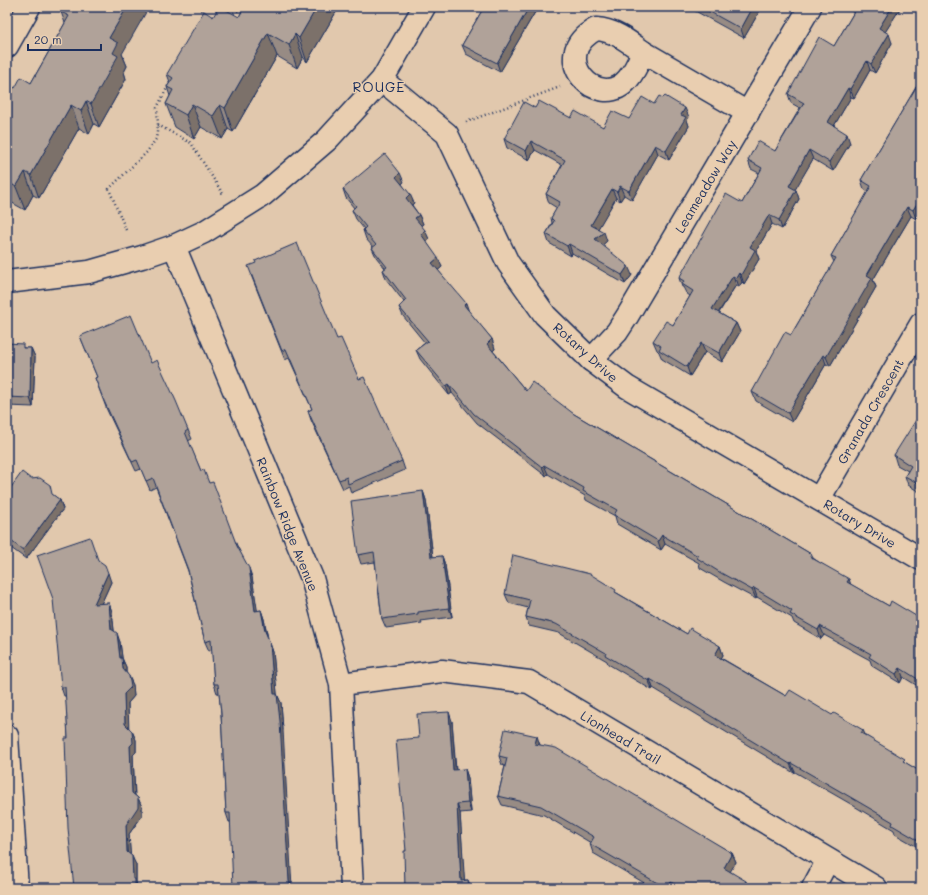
<svg xmlns="http://www.w3.org/2000/svg" width="928" height="895" font-family="Mali,sans-serif">
  <style>
    .lines { fill: none; stroke-linecap: round; stroke-linejoin: round }
    .minor-casing { stroke: #1b2f5e; stroke-width: 25 }
    .path { stroke: #1b2f5e; stroke-width: 2.5; stroke-dasharray: 1 3; stroke-linecap: butt }
    .minor { stroke: #e9ceb0; stroke-width: 22 }
    .wall { fill: #978b84; stroke: #1b2f5e }
    .shaded-wall { fill: #7b716b; stroke: #1b2f5e }
    .building { fill: #b0a299; stroke: #1b2f5e }
    .labels { text-anchor: middle; dominant-baseline: central; stroke-width: 3; stroke-linejoin: round; paint-order: stroke }
    .street-label { font-size: 13px; fill: #1b2f5e; stroke: #e9ceb0 }
    .neighbourhood-label { font-size: 14px; letter-spacing: 1px; fill: #1b2f5e; stroke: #e9ceb0 }
  </style>
  <rect width="100%" height="100%" fill="#e1c8ad"/>
  <filter id="ink" filterUnits="userSpaceOnUse"><feTurbulence type="fractalNoise" baseFrequency=".025" numOctaves="2"/><feDisplacementMap in="SourceGraphic" scale="8" xChannelSelector="R" yChannelSelector="G"/><feConvolveMatrix kernelMatrix="1 2 1 2 8 2 1 2 1" color-interpolation-filters="sRGB"/></filter>
  <g filter="url(#ink)">
    <g class="lines">
      <defs>
        <g id="minor">
          <path d="M596,29C614,30 628,41 643,52C639,61 635,71 628,79C599,114 545,56 596,29Z"/>
          <path d="M7,46L29,7"/>
          <path d="M643,52L748,113"/>
          <path d="M382,80L447,134L508,263L545,315L591,360L627,387L921,559"/>
          <path d="M174,246L312,578L341,684L352,888"/>
          <path d="M7,282L89,272L142,257L174,246L204,232L263,195L327,140L382,80L424,7"/>
          <path d="M591,360L617,332L628,315L810,7"/>
          <path d="M819,499L921,324"/>
          <path d="M341,684L442,671L529,682L876,888"/>
          <path d="M7,736L17,888"/>
          <path d="M813,888L828,860"/>
        </g>
      </defs>
      <use href="#minor" class="minor-casing"/>
      <g class="path">
        <path d="M199,7L204,14"/>
        <path d="M230,15L245,7"/>
        <path d="M466,122L560,87"/>
        <path d="M158,125L191,143L223,194"/>
        <path d="M126,230L109,189L147,152L156,139L158,125L157,108L171,80"/>
      </g>
      <use href="#minor" class="minor"/>
    </g>
    <g class="wall">
      <path d="M64,7L122,54L127,66L124,72L126,79L99,127L94,124L89,134L79,128L39,198L33,195L25,210L7,200V89L15,88L31,83L65,23L61,12Z"/>
      <path d="M244,7H339L307,62L303,57L297,68L277,56L233,132L228,129L222,139L201,127L194,139L175,127L166,104L170,96L167,87L170,82L167,74L213,17H239Z"/>
      <path d="M484,7H538L500,72L466,54L462,45Z"/>
      <path d="M688,7H762L744,38Z"/>
      <path d="M850,7H901L885,32L892,43L875,73L870,70L854,98L851,97L834,126L850,143L833,171L813,159L795,189L796,190L799,199L782,229L772,224L756,251L759,259L744,284L742,282L739,287L736,285L719,313L736,323L740,332L722,362L705,352L690,376L662,359L659,352L657,350L653,341L673,325L690,296L686,293L683,287H682L679,278L742,203L759,173L751,169L748,160L775,151L800,108L791,103L788,94L834,46L854,12H852Z"/>
      <path d="M921,79L916,219L911,216L873,280L876,287L830,366L826,364L792,422L756,401L752,392L791,335L834,262L831,256L868,192L864,189L861,180Z"/>
      <path d="M654,104L689,117L687,120L689,126L669,160L658,154L632,200L624,195L620,201L616,198L598,228L607,241L602,245L632,275L625,284L572,253L571,256L549,243L546,234L552,223L551,218L557,208L549,203L546,194L562,165L535,150L529,160L507,148L504,139L535,108L603,127L629,119Z"/>
      <path d="M404,182L402,184L414,203L412,205L419,215L423,224L421,225L429,239L426,241L442,267L438,270L469,312L492,339L495,349L493,351L526,391L574,414L811,554L813,558L850,584L889,606L921,619V688L903,677L900,683L872,666L870,660L824,635L821,639L794,623L792,618L757,597L756,599L724,582L700,568L699,563L665,544L661,550L617,524L615,516L586,500L585,496L548,474L546,476L477,423L452,393L449,395L420,359L416,350L425,343L403,316L399,307L404,302L386,279L383,270L385,268L376,257L372,248L373,247L366,239L363,230L364,229L356,219L352,210L354,208L346,198L343,189Z"/>
      <path d="M251,275L337,339L359,379L402,461L405,470L351,493L349,486L343,489L311,420L308,411L312,409L289,358L285,360Z"/>
      <path d="M80,336L151,363L188,430L192,439L188,441L201,471L209,483L237,546L252,577L257,611L261,610L264,619L268,638L273,652L277,694L281,703L283,730L230,822H229L226,813L221,713L219,693H217L214,684L212,650L209,651L205,642L188,571L156,487L150,490L141,469L136,471L107,410L95,378L97,377Z"/>
      <path d="M7,343L25,348H31L35,357L33,407L7,406Z"/>
      <path d="M921,423V493L908,485L905,476L908,471L897,465L894,455Z"/>
      <path d="M423,491L426,500L433,557L442,556L445,565L452,617L421,621L422,623L386,628L382,619L375,562L361,564L358,555Z"/>
      <path d="M7,493L53,495L60,500L63,509L26,559L7,545Z"/>
      <path d="M98,560L111,582L101,604L109,603L112,612L114,631L120,642L122,658L126,667V672L133,685L134,696L128,703V727L132,731L136,740V752L133,755L135,795L138,798L142,807V816L129,834L130,854L136,865V882L138,888H74L68,738L66,696H64L61,687Z"/>
      <path d="M617,593L687,634L720,646L723,655L721,658L786,696L866,736L906,763L921,772V849L895,834L894,830L849,803L795,772L794,773L653,688L652,690L608,664L607,661L559,633L529,626L526,617L528,608L509,603L505,594Z"/>
      <path d="M452,721L456,770L465,769L468,778L471,812L460,813L464,880H468L471,888H405L406,851L419,738Z"/>
      <path d="M540,745L732,853L736,862L730,871L749,888H653L593,853L590,844L591,843L544,815L502,805L498,796L505,766L502,765L499,756Z"/>
    </g>
    <g class="shaded-wall">
      <path d="M127,7H149L122,54L127,66L124,72L126,79L99,127L91,104L113,53L109,38Z"/>
      <path d="M317,7H339L307,62L299,38Z"/>
      <path d="M529,7H538L500,72L497,63Z"/>
      <path d="M753,7H762L744,38L741,29Z"/>
      <path d="M892,7H901L882,37L879,28Z"/>
      <path d="M268,33L277,56L233,132L225,108Z"/>
      <path d="M295,34L303,57L297,68L289,45Z"/>
      <path d="M889,34L892,43L875,73L871,64Z"/>
      <path d="M867,61L870,70L854,98L850,89Z"/>
      <path d="M848,88L851,97L831,131L828,122Z"/>
      <path d="M86,101L94,124L89,134L81,111Z"/>
      <path d="M192,104L201,127L194,139L186,115Z"/>
      <path d="M71,105L79,128L39,198L31,175Z"/>
      <path d="M220,105L228,129L222,139L213,116Z"/>
      <path d="M685,108L689,117L687,120L689,126L669,160L666,151L681,115Z"/>
      <path d="M847,134L850,143L833,171L829,162Z"/>
      <path d="M531,141L535,150L529,160L526,151Z"/>
      <path d="M655,145L658,154L632,200L629,191Z"/>
      <path d="M809,150L813,159L792,195L789,186Z"/>
      <path d="M25,172L33,195L25,210L16,187Z"/>
      <path d="M400,173L404,182L399,186L396,177Z"/>
      <path d="M620,186L624,195L620,201L617,192Z"/>
      <path d="M612,189L616,198L595,234L591,225Z"/>
      <path d="M796,190L799,199L782,229L779,220Z"/>
      <path d="M410,194L414,203L409,207L406,198Z"/>
      <path d="M921,197V211L916,219L913,210Z"/>
      <path d="M907,207L911,216L873,280L876,287L830,366L826,357L867,275Z"/>
      <path d="M419,215L423,224L419,227L415,218Z"/>
      <path d="M769,215L772,224L756,251L759,259L744,284L741,275L750,247Z"/>
      <path d="M425,230L429,239L424,243L421,234Z"/>
      <path d="M604,232L607,241L599,248L595,239Z"/>
      <path d="M569,244L572,253L571,256L567,246Z"/>
      <path d="M438,258L442,267L436,272L432,263Z"/>
      <path d="M628,266L632,275L625,284L622,275Z"/>
      <path d="M739,273L742,282L739,287L736,278Z"/>
      <path d="M733,276L736,285L715,318L712,309Z"/>
      <path d="M466,303L469,312L464,305Z"/>
      <path d="M736,323L740,332L722,362L719,353Z"/>
      <path d="M492,339L495,349L490,353L487,344Z"/>
      <path d="M701,343L705,352L690,376L687,367Z"/>
      <path d="M31,348L35,357L33,407L30,398Z"/>
      <path d="M823,355L826,364L792,422L788,413Z"/>
      <path d="M449,384L452,393L449,395L446,386Z"/>
      <path d="M544,465L548,474L546,476L542,467Z"/>
      <path d="M423,491L426,500L434,566L431,557Z"/>
      <path d="M60,500L63,509L26,559L23,550Z"/>
      <path d="M662,535L665,544L661,550L658,541Z"/>
      <path d="M442,556L445,565L452,617L449,608Z"/>
      <path d="M249,568L252,577L259,621L255,611Z"/>
      <path d="M108,573L111,582L97,613L94,604Z"/>
      <path d="M849,579L852,588L847,582Z"/>
      <path d="M754,588L757,597L756,599L752,590Z"/>
      <path d="M109,603L112,612L115,639L111,629Z"/>
      <path d="M261,610L264,619L268,640L265,631Z"/>
      <path d="M820,626L824,635L821,639L818,630Z"/>
      <path d="M117,633L120,642L123,664L122,658L126,667V678L120,658Z"/>
      <path d="M270,643L273,652L278,703L274,694Z"/>
      <path d="M720,646L723,655L718,664L715,655Z"/>
      <path d="M900,668L903,677L900,683L896,674Z"/>
      <path d="M129,676L133,685L134,696L128,703L129,733L125,724L124,694Z"/>
      <path d="M650,679L653,688L652,690L649,681Z"/>
      <path d="M277,694L281,703L283,730L292,888H291L289,881Z"/>
      <path d="M449,712L452,721L456,779L453,770Z"/>
      <path d="M863,730L867,739L861,733Z"/>
      <path d="M132,731L136,740V752L133,755L135,802L132,793L130,746Z"/>
      <path d="M537,736L540,745L535,744Z"/>
      <path d="M791,763L795,772L794,773L790,764Z"/>
      <path d="M465,769L468,778L471,812L468,803Z"/>
      <path d="M138,798L142,807V816L129,834L131,861L127,852L126,825Z"/>
      <path d="M457,804L460,813L465,888L461,881Z"/>
      <path d="M732,853L736,862L727,877L724,868Z"/>
      <path d="M132,856L136,865V882L138,888H135L133,879Z"/>
      <path d="M468,880L471,888H469Z"/>
      <path d="M746,881L749,888H742Z"/>
      <path d="M671,882L673,888H667Z"/>
    </g>
    <g class="building">
      <path d="M64,7H127L109,38L118,43L113,53L118,56L91,104L86,101L81,111L71,105L31,175L25,172L16,187L7,181V89L9,85L15,88L21,77L31,83L69,16L61,12Z"/>
      <path d="M219,7H221L239,17L244,7H317L299,38L295,34L289,45L268,33L225,108L220,105L213,116L192,104L186,115L166,104L173,90L167,87L173,78L167,74L204,11L213,17Z"/>
      <path d="M484,7H529L497,63L462,45Z"/>
      <path d="M701,7H753L741,29Z"/>
      <path d="M856,7H892L879,28L889,34L871,64L867,61L850,89L848,88L828,122L847,134L829,162L809,150L789,186L796,190L779,220L769,215L750,247L755,250L741,275L739,273L736,278L733,276L712,309L736,323L719,353L701,343L687,367L659,350L661,346L653,341L666,321L673,325L693,291L682,284L684,281L679,278L726,194L742,203L762,168L748,160L758,141L775,151L804,103L788,94L819,37L834,46L857,7Z"/>
      <path d="M921,79V197L913,210L907,207L867,275L872,278L826,357L823,355L788,413L752,392L785,332L791,335L836,258L831,256L871,186L861,180Z"/>
      <path d="M659,96L663,98L665,96L685,108L681,115L686,117L666,151L655,145L629,191L620,186L617,192L612,189L591,225L604,232L595,239L628,266L622,275L569,244L567,246L546,234L554,221L551,218L560,202L546,194L565,160L531,141L526,151L504,139L524,102L535,108L539,101L571,118L575,111L603,127L612,111L629,119L642,97L654,104Z"/>
      <path d="M385,154L400,173L396,177L410,194L406,198L419,215L415,218L425,230L421,234L438,258L432,263L466,303L464,305L492,339L487,344L526,391L532,382L574,414L811,554L810,557L849,579L847,582L889,606L891,601L921,619V681L900,668L896,674L869,657L871,654L820,626L818,630L790,614L792,611L754,588L752,590L721,573L697,558L698,556L662,535L658,541L614,515L617,510L583,491L584,488L544,465L542,467L474,414L449,384L446,386L416,350L428,341L399,307L406,300L383,270L387,267L372,248L376,245L363,230L366,227L352,210L356,206L343,189Z"/>
      <path d="M297,243L337,339L341,338L359,379L364,377L402,461L348,484L347,477L339,480L308,411L312,409L286,349L282,351L248,266L256,263L255,261Z"/>
      <path d="M131,315L151,363L157,360L176,401L188,430L185,432L201,471L204,470L209,483L213,482L237,546L249,568L255,611L261,610L265,631L270,643L274,694H277L280,721L289,881L291,888H233L230,813H226L221,713L218,684H214L211,640L205,642L188,570L153,478L146,481L137,460L132,462L104,401L95,378L97,377L80,336Z"/>
      <path d="M7,343L23,344V348H31L30,398L7,397Z"/>
      <path d="M916,420L921,423V485L905,476L911,466L894,455Z"/>
      <path d="M22,472L31,479L40,478L50,485L52,494L60,500L23,550L7,538V493Z"/>
      <path d="M423,491L431,557L442,556L449,608L418,612V614L382,619L374,552L358,555L351,501Z"/>
      <path d="M90,537L98,560L105,565L108,573L94,604L109,603L111,629L117,633L120,658H122L123,669L129,676L131,687L124,694L125,724L132,731L133,743L130,746L132,793L138,798V807L126,825L127,852L132,856L133,879H135V888H74L68,828L65,738H68L65,687H61L53,599L37,555Z"/>
      <path d="M513,555L590,574L616,590L615,592L687,634L690,628L720,646L715,655L786,696L790,690L832,715L834,713L863,730L861,733L905,759L903,761L921,772V842L892,825L893,822L845,794L791,763L790,764L650,679L649,681L605,655L606,653L556,624L526,617L530,600L505,594Z"/>
      <path d="M449,712L453,770L465,769L468,803L457,804L461,881L468,880L469,888H405L404,851H406L396,740L419,738L417,714Z"/>
      <path d="M505,729L537,736L535,744L556,748L732,853L724,868L746,881L742,888H681L671,882L667,888H666L590,844L594,837L541,806L498,796L507,758L499,756Z"/>
    </g>
  </g>
  <g class="labels">
    <g class="street-label">
      <text transform="translate(705 186) rotate(-59)">Leameadow Way</text>
      <text transform="translate(586 352) rotate(42)">Rotary Drive</text>
      <text transform="translate(870 411) rotate(-60)">Granada Crescent</text>
      <text transform="translate(860 523) rotate(31)">Rotary Drive</text>
      <text transform="translate(288 524) rotate(68)">Rainbow Ridge Avenue</text>
      <text transform="translate(621 737) rotate(31)">Lionhead Trail</text>
    </g>
    <g class="neighbourhood-label">
      <text x="379" y="86">ROUGE</text>
    </g>
  </g>
  <rect width="928" height="895" fill="none" stroke="#e9ceb0" stroke-width="24"/>
  <rect x="12" y="12" width="904" height="871" fill="none" stroke="#1b2f5e" stroke-width="1.5" filter="url(#ink)"/>
  <path d="M28 44v6h73v-6" fill="none" stroke="#1b2f5e" stroke-width="2"/>
  <text x="34" y="44" font-size="12" fill="#1b2f5e" stroke="#e9ceb0" stroke-width="3" paint-order="stroke">20 m</text>
</svg>
